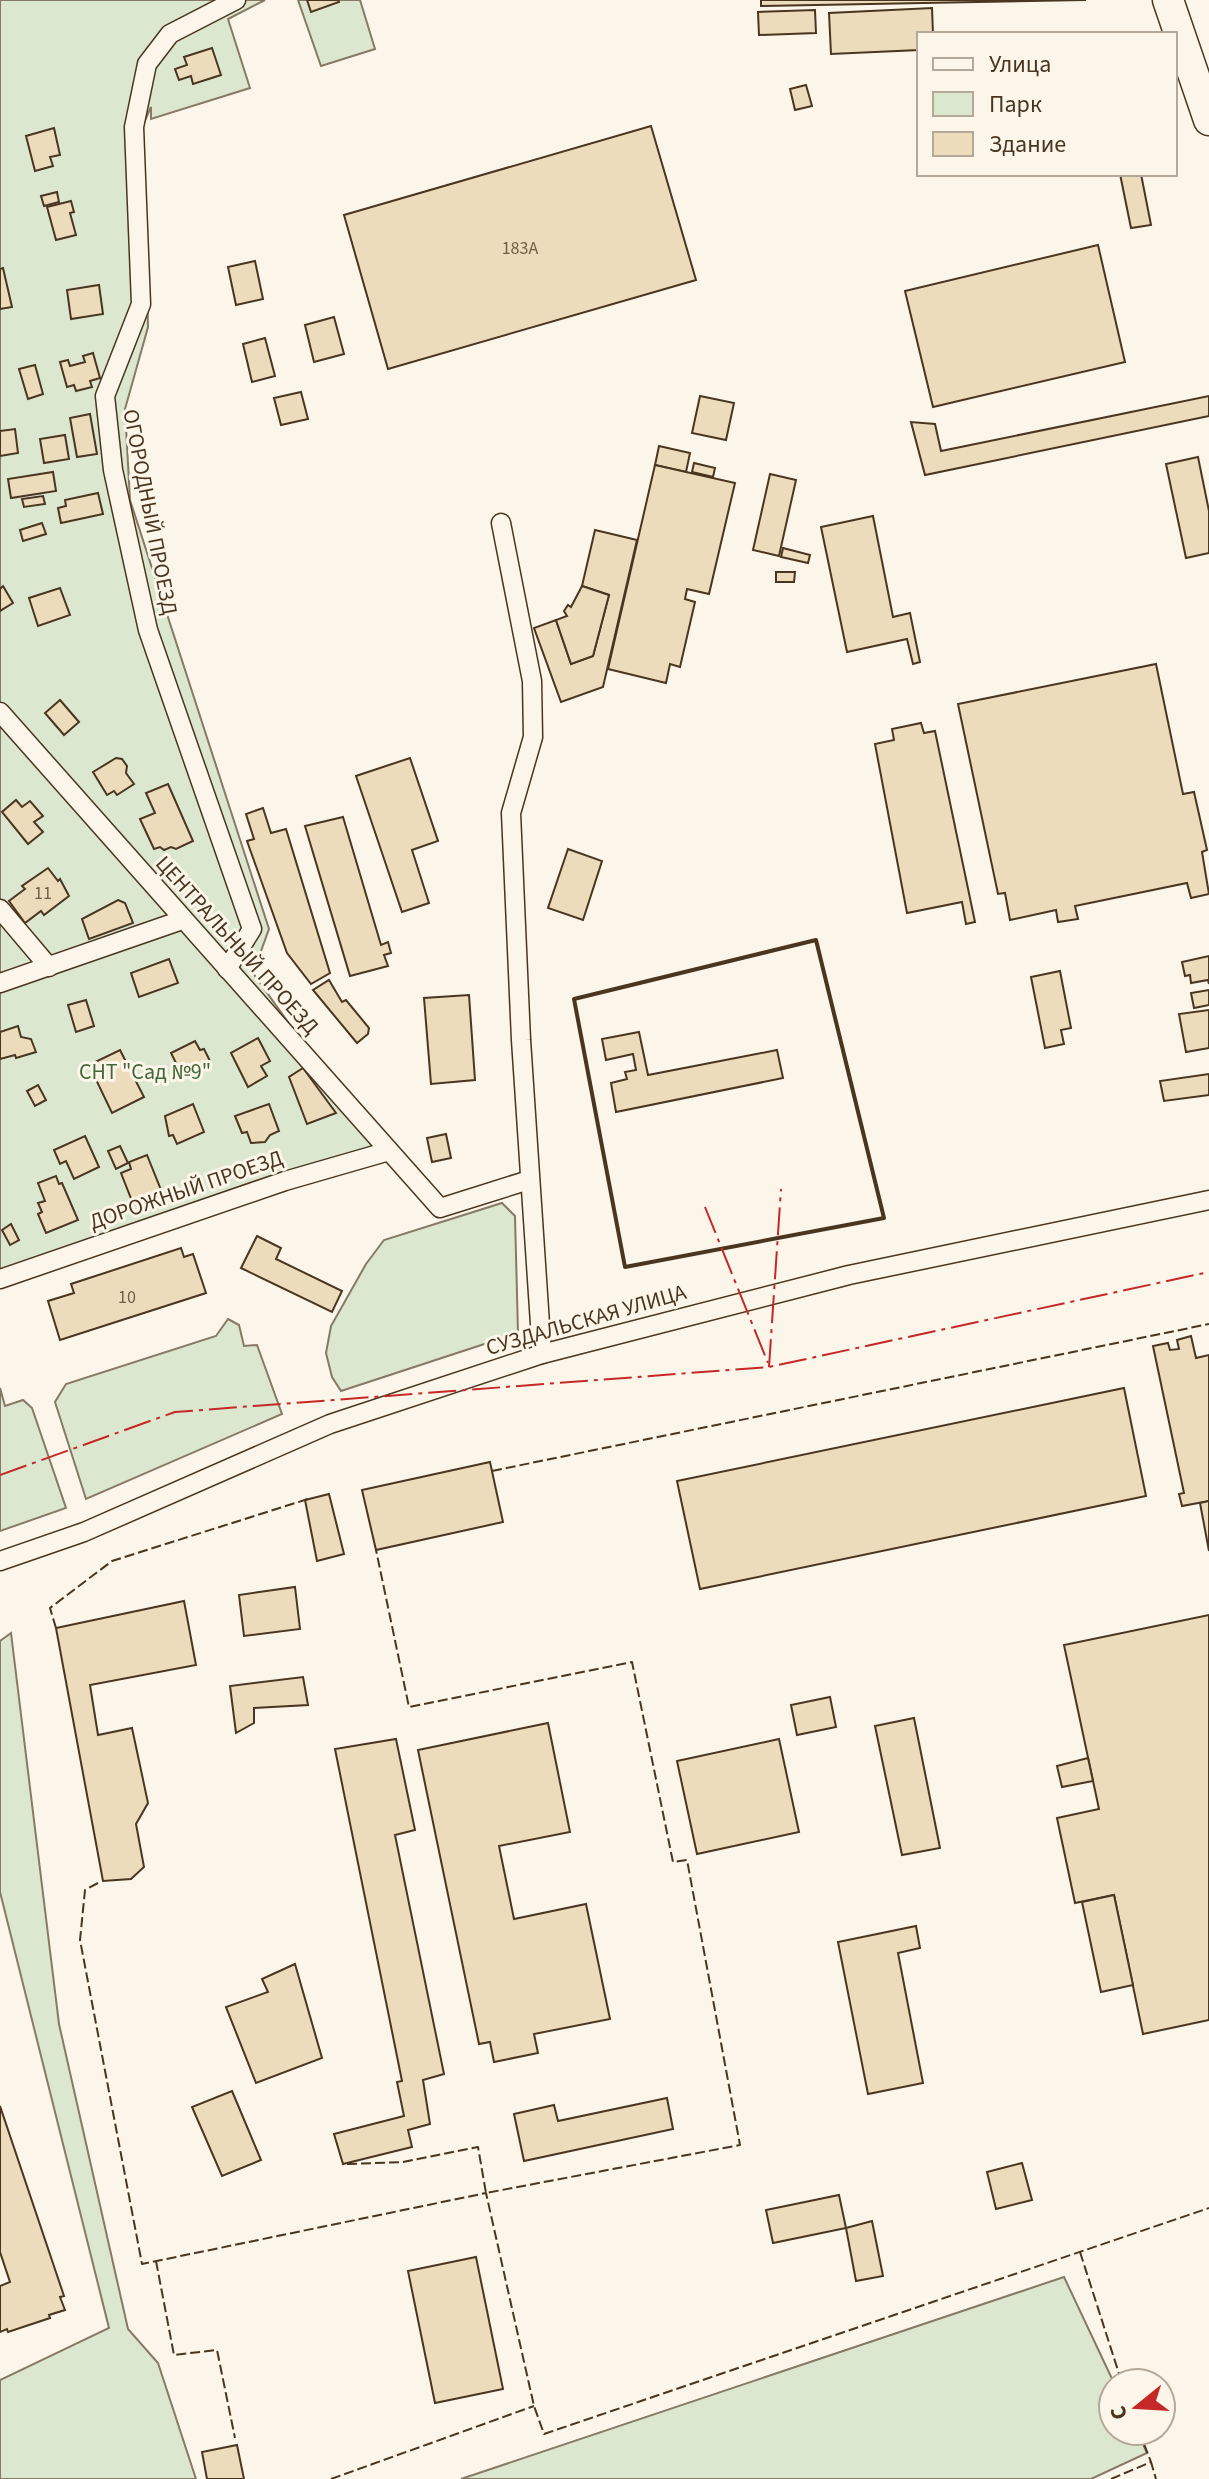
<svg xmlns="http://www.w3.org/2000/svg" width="1209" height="2479" font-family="'Source Sans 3',sans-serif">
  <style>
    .green { fill: #dce7d0; stroke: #887966; stroke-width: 2 }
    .building { fill: #ecdcbc; stroke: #4a3520; stroke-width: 2 }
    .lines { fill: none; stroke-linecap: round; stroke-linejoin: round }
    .minor-casing { stroke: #4a3520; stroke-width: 21 }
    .primary-casing { stroke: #4a3520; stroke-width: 33 }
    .minor { stroke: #fbf6e9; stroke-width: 18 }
    .primary { stroke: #fbf6e9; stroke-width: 30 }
    .fence { stroke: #4a3520; stroke-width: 2; stroke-dasharray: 10 4; stroke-linecap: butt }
    .wall { stroke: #4a3520; stroke-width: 4 }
    .power { stroke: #c62828; stroke-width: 2; stroke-dasharray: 28 6 4 6; stroke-linecap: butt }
    .labels { text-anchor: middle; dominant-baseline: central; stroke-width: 6; stroke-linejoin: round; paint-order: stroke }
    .number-label { font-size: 18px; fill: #725f47 }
    .street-label { font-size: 22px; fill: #4a3520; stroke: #fbf6e9 }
    .park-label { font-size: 22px; fill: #436837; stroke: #fbf6e9 }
  </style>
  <rect width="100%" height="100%" fill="#fbf6e9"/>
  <g class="green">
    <path d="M0,0H265L228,19L250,88L151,119V107L143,125L148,327L125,409L130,500L269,929L253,973L377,1147L0,1278Z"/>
    <path d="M298,0H360L375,49L321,66Z"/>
    <path d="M502,1203L515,1216L518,1333L341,1391L332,1377L326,1353L331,1326L366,1264L384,1240Z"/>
    <path d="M228,1319L239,1325L244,1346L257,1345L282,1414L86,1499L55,1402L66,1384L216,1336Z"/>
    <path d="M0,1388L5,1406L23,1400L32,1408L66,1508L0,1531Z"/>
    <path d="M11,1633L59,2024L128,2329L158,2363L196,2479H0V2380L109,2328L0,1892V1641Z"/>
    <path d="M1064,2277L1114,2383L1113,2431H1137L1147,2453L1091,2479H461Z"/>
  </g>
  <g class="building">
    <path d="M307,0H338L339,2L311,12Z"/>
    <path d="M761,0H1086L761,6Z"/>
    <path d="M932,8L933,34H919V50L831,54L829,13Z"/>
    <path d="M815,10L816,33L759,35L758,12Z"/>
    <path d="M212,48L221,75L193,84L191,76L179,80L175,69L187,65L184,57Z"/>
    <path d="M806,85L812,106L795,110L790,89Z"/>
    <path d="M651,126L696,280L388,369L344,215Z"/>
    <path d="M54,128L60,155L50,157L53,166L35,171L26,136Z"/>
    <path d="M1120,174H1141L1151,225L1131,228Z"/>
    <path d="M57,192L59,202L44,206L41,196Z"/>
    <path d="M71,201L74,212L70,213L76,235L56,240L47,207Z"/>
    <path d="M1098,245L1125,362L933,407L905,291Z"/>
    <path d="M255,261L263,299L236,305L228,267Z"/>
    <path d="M3,268L12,307L0,309V269Z"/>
    <path d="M99,285L103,314L71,319L67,290Z"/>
    <path d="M334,317L344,354L314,362L305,325Z"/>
    <path d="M265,338L275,376L252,382L243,344Z"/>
    <path d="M93,353L100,378L90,381L92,387L76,391L74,385L67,387L60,362L68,360L70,366L85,362L83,356Z"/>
    <path d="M35,365L43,394L28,399L19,369Z"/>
    <path d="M301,392L308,419L281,425L274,398Z"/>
    <path d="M700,396L734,403L726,440L692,433Z"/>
    <path d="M1209,396V416L925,475L911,422L935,424L941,451Z"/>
    <path d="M90,414L97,454L77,457L70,418Z"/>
    <path d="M15,429L18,453L0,456V431Z"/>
    <path d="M65,435L69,459L44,463L40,439Z"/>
    <path d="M659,446L690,453L686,472L655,465Z"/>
    <path d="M1198,457L1209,511V553L1186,558L1166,464Z"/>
    <path d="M694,463L715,468L713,477L692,472Z"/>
    <path d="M655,465L735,483L709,594L687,589L685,599L695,602L680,667L670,664L666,683L608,669Z"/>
    <path d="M53,472L56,491L11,498L8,479Z"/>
    <path d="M770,474L796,480L779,556L753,550Z"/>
    <path d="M98,493L103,514L61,523L58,508L66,506L65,500Z"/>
    <path d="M43,496L45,504L24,507L22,499Z"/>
    <path d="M873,516L893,617L910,613L920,662L913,664L907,639L847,652L821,527Z"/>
    <path d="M42,523L46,534L23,541L20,530Z"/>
    <path d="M595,530L637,540L603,687L561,702L534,628L556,620L571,664L593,656L609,595L582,586Z"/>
    <path d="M783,548L810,555L808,563L781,557Z"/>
    <path d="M776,572H795L794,582H776Z"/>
    <path d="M3,586L13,603L0,611V589Z"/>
    <path d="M582,586L609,595L593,656L571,664L556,620L567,616L564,611L568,605L571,607Z"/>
    <path d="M60,588L70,615L38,626L29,598Z"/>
    <path d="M1156,664L1183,794L1194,792L1207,850L1202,852L1209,894L1191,898L1187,883L1075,906L1078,919L1058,922L1056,910L1010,920L1005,893L998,894L958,704Z"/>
    <path d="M60,700L79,722L64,735L45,713Z"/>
    <path d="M921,723L924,733L935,731L975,922L966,924L962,902L907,913L875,744L894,740L892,729Z"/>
    <path d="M116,758L122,759L127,766L126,773L134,784L117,795L114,791L107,795L93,772Z"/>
    <path d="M410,758L438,841L412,850L429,903L402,912L356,776Z"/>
    <path d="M168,784L193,841L176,849L171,847L164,850L160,847L154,849L140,819L155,813L146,793Z"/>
    <path d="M16,800L22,807L30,801L43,816L34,822L43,832L28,844L2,812Z"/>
    <path d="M263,808L271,833L286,829L330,973L311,984L287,953L247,841L254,839L246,814Z"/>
    <path d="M343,817L381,945L388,942L391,953L384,955L388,966L350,976L305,826Z"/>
    <path d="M568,849L602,861L583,920L548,908Z"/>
    <path d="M48,868L58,881L60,879L69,896L44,915L41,911L25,923L9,901L25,889L22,886Z"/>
    <path d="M118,900L125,903L133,923L89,939L82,919Z"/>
    <path d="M1209,956V984L1208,980L1191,983L1190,975L1185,976L1182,962Z"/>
    <path d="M169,959L178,983L139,997L131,973Z"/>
    <path d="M1060,971L1071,1028L1061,1030L1064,1044L1045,1048L1031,977Z"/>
    <path d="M329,980L342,1002L346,1000L369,1028L368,1034L357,1043L313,990Z"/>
    <path d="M1209,990V1005L1194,1008L1191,993Z"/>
    <path d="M469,995L475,1080L431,1084L424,998Z"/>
    <path d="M86,1000L94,1026L76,1032L68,1005Z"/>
    <path d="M1209,1010V1048L1186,1052L1179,1014Z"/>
    <path d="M18,1026L21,1037L31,1039L36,1052L16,1058L15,1055L0,1059V1032Z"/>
    <path d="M639,1032L648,1075L777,1050L783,1078L616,1112L611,1083L627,1079L625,1072L636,1070L633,1054L606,1060L602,1039Z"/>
    <path d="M258,1038L270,1061L261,1066L267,1076L248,1087L231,1053Z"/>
    <path d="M195,1041L200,1050L204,1049L210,1061L182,1075L171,1053Z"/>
    <path d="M120,1050L144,1097L112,1113L89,1065Z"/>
    <path d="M303,1068L336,1113L307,1124L289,1077Z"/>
    <path d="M1209,1074V1095L1164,1101L1160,1081Z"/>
    <path d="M38,1085L46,1100L35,1106L27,1091Z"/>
    <path d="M193,1104L204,1132L177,1144L173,1135L169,1136L165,1116Z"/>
    <path d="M269,1104L279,1131L270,1135L265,1142L251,1143L247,1132L242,1133L235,1116Z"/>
    <path d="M446,1134L451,1158L432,1162L427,1138Z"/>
    <path d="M85,1136L99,1167L74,1179L66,1161L60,1164L54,1150Z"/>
    <path d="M120,1146L128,1163L116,1169L108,1151Z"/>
    <path d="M147,1155L161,1190L132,1201L121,1173L131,1169L129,1162Z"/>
    <path d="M56,1176L59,1184L62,1183L78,1220L46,1233L38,1214L42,1212L38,1203L45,1201L38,1183Z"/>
    <path d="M11,1224L19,1240L10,1245L2,1230Z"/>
    <path d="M257,1236L281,1248L276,1259L342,1291L332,1312L241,1268Z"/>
    <path d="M181,1248L184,1257L193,1254L206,1293L60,1340L48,1301L74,1293L71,1284Z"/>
    <path d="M1191,1336L1196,1358L1209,1355V1501L1182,1506L1179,1494L1184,1493L1153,1346L1168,1343L1170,1350L1179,1349L1177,1340Z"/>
    <path d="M1124,1388L1146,1496L700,1589L677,1481Z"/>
    <path d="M490,1462L503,1522L376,1550L362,1490Z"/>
    <path d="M329,1494L344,1554L317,1561L305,1500Z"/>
    <path d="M1209,1501V1551L1200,1503Z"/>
    <path d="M295,1587L300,1629L244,1636L239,1595Z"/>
    <path d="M184,1601L196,1665L90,1685L98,1735L132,1728L148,1803L136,1824L144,1867L131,1879L103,1881L56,1628Z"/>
    <path d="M1209,1615V2020L1143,2034L1114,1895L1075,1903L1057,1818L1099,1809L1064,1645Z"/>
    <path d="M303,1677L308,1705L254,1708V1723L236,1733L230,1686Z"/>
    <path d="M830,1697L836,1727L797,1735L791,1705Z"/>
    <path d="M914,1718L940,1848L902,1855L875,1726Z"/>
    <path d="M548,1723L570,1832L499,1846L514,1919L586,1904L610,2019L534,2034L538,2053L494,2062L490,2042L479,2044L418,1750Z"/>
    <path d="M396,1739L415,1830L395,1835L444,2074L423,2080L430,2124L408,2130L412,2147L343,2164L334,2134L404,2116L397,2082L402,2081L335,1749Z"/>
    <path d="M779,1739L799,1832L697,1854L677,1761Z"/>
    <path d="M1088,1758L1093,1781L1062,1787L1057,1766Z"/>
    <path d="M1114,1895L1133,1985L1101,1992L1082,1902Z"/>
    <path d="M916,1926L920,1948L898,1953L923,2083L868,2094L838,1942Z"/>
    <path d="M295,1964L322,2058L256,2083L226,2007L268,1992L262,1979Z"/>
    <path d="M232,2091L261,2160L222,2176L192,2107Z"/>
    <path d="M667,2098L673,2129L524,2161L514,2114L554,2105L558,2121Z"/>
    <path d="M0,2106L64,2296L60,2297L65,2310L49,2315L50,2318L8,2332L7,2329L0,2332V2286L10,2282L0,2252Z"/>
    <path d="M1022,2163L1032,2200L996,2209L987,2172Z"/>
    <path d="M839,2195L846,2228L773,2243L766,2210Z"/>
    <path d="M872,2221L883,2276L856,2281L846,2228Z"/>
    <path d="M476,2257L503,2389L435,2403L408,2271Z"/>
    <path d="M237,2445L244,2479H207L202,2452Z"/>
  </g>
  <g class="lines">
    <defs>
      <g id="minor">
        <path d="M501,523L532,681L533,737L511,813L521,1040L542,1354"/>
        <path d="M0,712L440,1208L529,1180"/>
        <path d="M0,909L49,967"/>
        <path d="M227,969L252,929L148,630L113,470L105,396L141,304L134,127L147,64L170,34L236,0"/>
        <path d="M0,983L182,920"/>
        <path d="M0,1279L285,1181L389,1151"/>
        <path d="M0,1561L84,1532L330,1424L542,1354L849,1275L1209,1200"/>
      </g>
      <path id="primary" d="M1168,0L1209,120"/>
    </defs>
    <use href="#minor" class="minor-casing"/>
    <use href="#primary" class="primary-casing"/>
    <use href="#minor" class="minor"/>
    <use href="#primary" class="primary"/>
    <g class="fence">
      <path d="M492,1471L1209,1324"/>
      <path d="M56,1628L50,1608L112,1561L308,1499"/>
      <path d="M98,1883L85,1890L80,1940L142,2264L486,2193L534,2406L544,2434L1209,2208"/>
      <path d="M347,2164L403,2162L478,2147L486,2193L740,2145L687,1860L673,1862L632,1662L409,1707L376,1550"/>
      <path d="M1080,2252L1122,2383"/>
      <path d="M156,2261L174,2355L217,2350L235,2438"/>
      <path d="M1139,2431L1151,2462"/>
      <path d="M331,2479L534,2406"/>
      <path d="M1111,2479L1151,2462L1156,2479"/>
    </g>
    <path class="wall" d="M816,940L884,1218L625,1267L574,999Z"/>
    <g class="power">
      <path d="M705,1207L768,1363"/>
      <path d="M769,1367L781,1189"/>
      <path d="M0,1475L175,1412L769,1367L1209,1272"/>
    </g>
  </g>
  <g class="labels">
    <g class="number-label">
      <text x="520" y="248">183А</text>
      <text x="43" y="893">11</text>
      <text x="127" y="1297">10</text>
    </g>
    <g class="street-label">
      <text transform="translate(150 512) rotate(79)">ОГОРОДНЫЙ ПРОЕЗД</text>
      <text transform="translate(237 945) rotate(48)">ЦЕНТРАЛЬНЫЙ ПРОЕЗД</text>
      <text transform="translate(186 1190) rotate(-19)">ДОРОЖНЫЙ ПРОЕЗД</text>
      <text transform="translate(586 1320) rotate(-16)">СУЗДАЛЬСКАЯ УЛИЦА</text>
    </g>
    <g class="park-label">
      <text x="145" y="1072">СНТ "Сад №9"</text>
    </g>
  </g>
  <rect x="917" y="32" width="260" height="144" fill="#fbf6e9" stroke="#b4a999" stroke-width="2"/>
  <rect x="933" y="58" width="40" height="12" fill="#fbf6e9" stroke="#b4a999" stroke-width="2"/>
  <text x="989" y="72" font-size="24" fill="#4a3520">Улица</text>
  <rect x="933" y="92" width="40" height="24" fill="#dce7d0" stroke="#b4a999" stroke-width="2"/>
  <text x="989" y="112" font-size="24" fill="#4a3520">Парк</text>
  <rect x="933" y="132" width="40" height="24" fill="#ecdcbc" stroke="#b4a999" stroke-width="2"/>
  <text x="989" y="152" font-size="24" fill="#4a3520">Здание</text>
  <g transform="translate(1137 2407) rotate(252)"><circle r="38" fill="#fbf6e9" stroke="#b4a999" stroke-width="2"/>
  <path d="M0-6L14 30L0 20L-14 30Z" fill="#c62828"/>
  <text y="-12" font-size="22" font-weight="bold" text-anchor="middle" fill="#4a3520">С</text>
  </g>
</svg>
